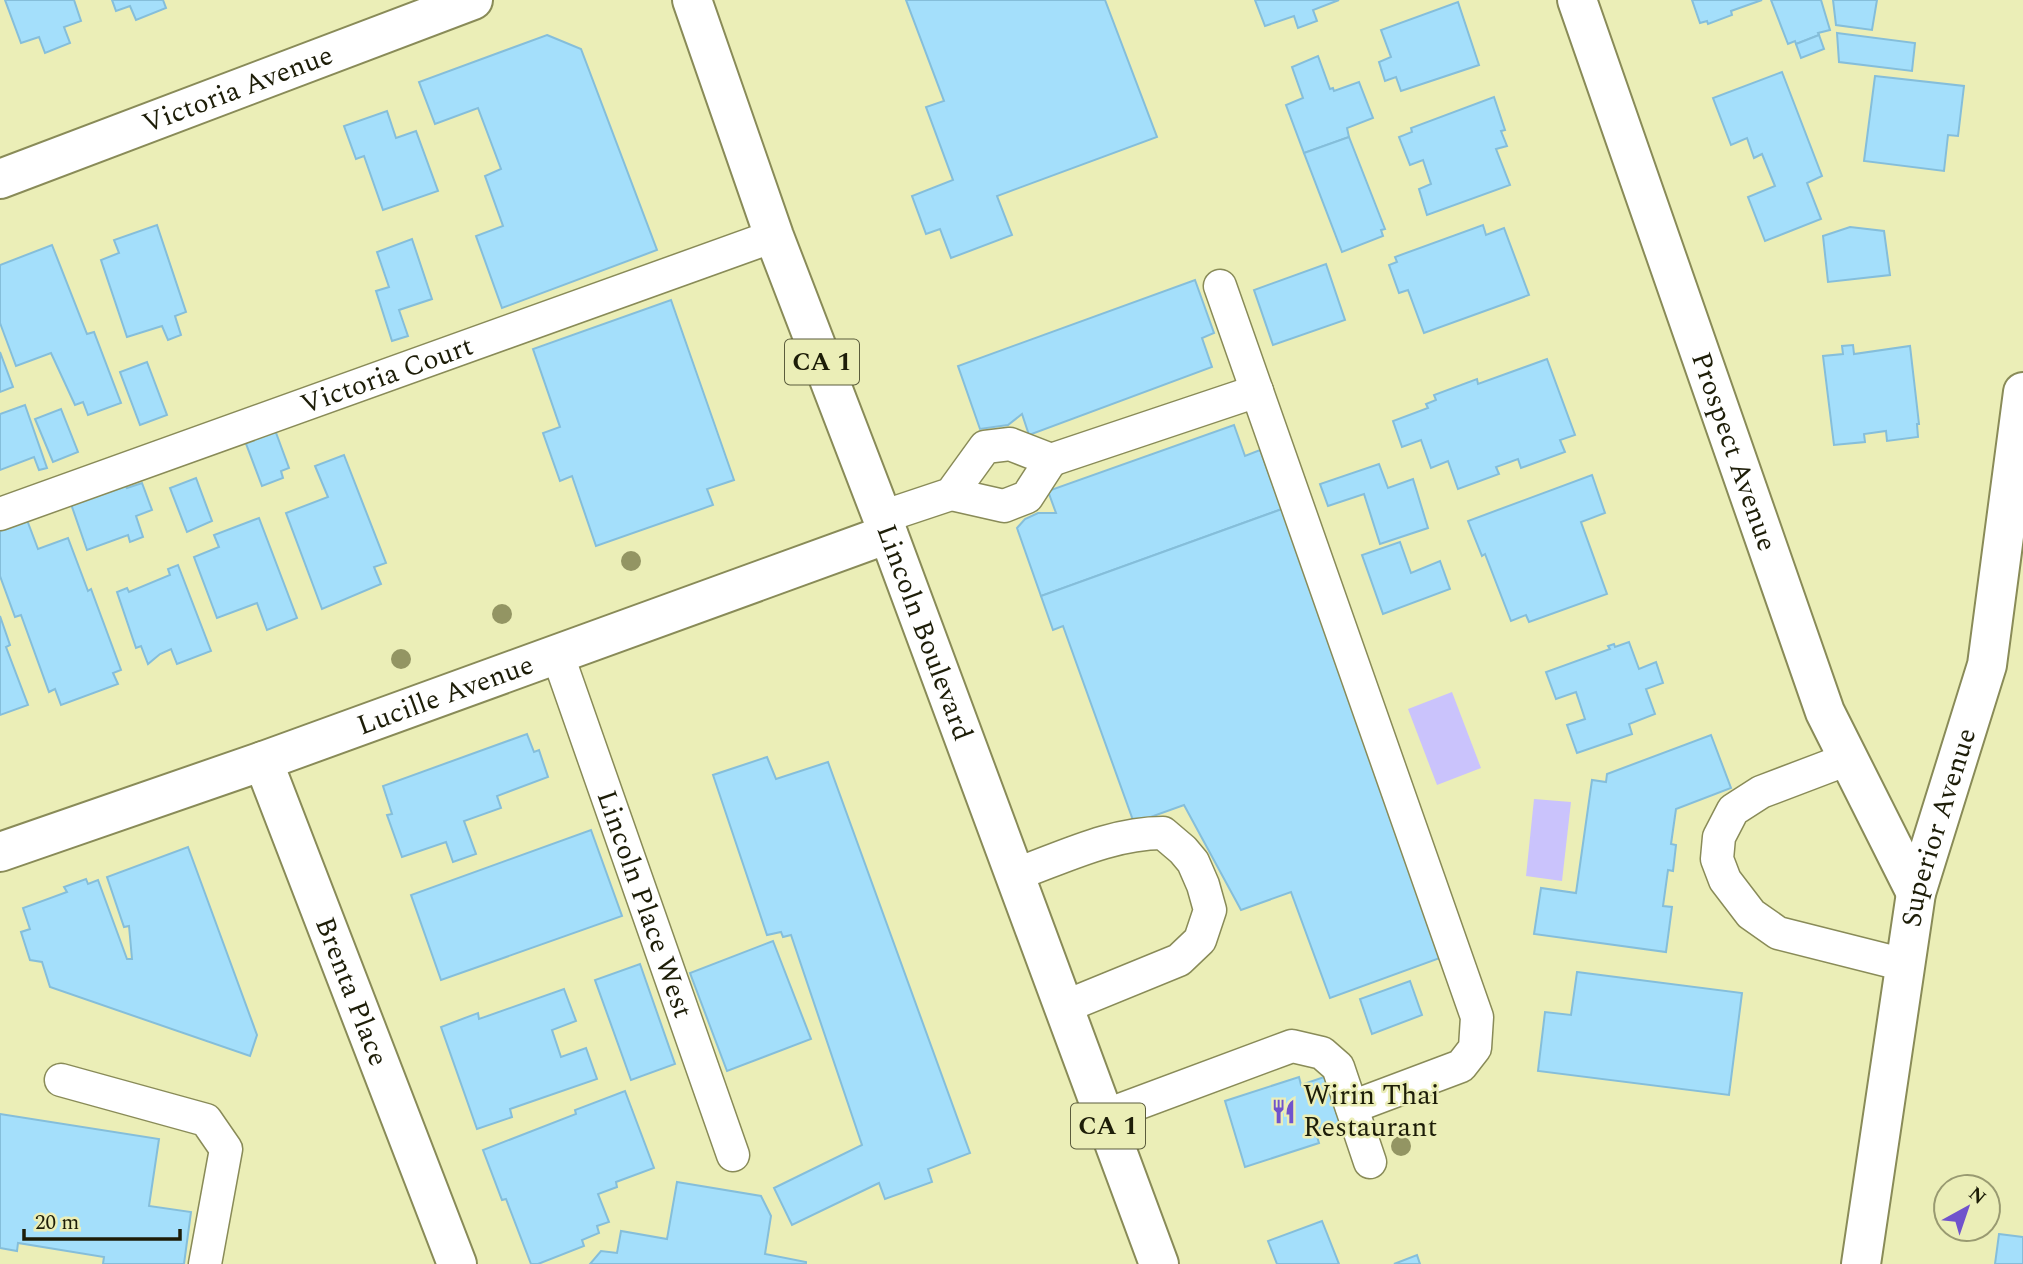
<svg xmlns="http://www.w3.org/2000/svg" width="2023" height="1264" font-family="Spectral,serif">
  <style>
    .water { fill: #cac3fc }
    .building { fill: #a4dffb; stroke: #85beda; stroke-width: 2 }
    .lines { fill: none; stroke-linecap: round; stroke-linejoin: round }
    .service-casing { stroke: #898b58; stroke-width: 35 }
    .minor-casing { stroke: #898b58; stroke-width: 42 }
    .trunk-casing { stroke: #898b58; stroke-width: 42 }
    .service { stroke: #fff; stroke-width: 32 }
    .minor { stroke: #fff; stroke-width: 38 }
    .trunk { stroke: #fff; stroke-width: 38 }
    .tree { fill: #939563 }
    .labels { text-anchor: middle; dominant-baseline: central; stroke-width: 5; stroke-linejoin: round; paint-order: stroke }
    .shield { fill: #ebeeb7; stroke: #5b5c3c; stroke-width: 2 }
    .shield-label { font-size: 26px; font-weight: bold; fill: #1d1d08 }
    .street-label { font-size: 28px; fill: #1d1d08; stroke: #ebeeb7 }
    .poi-label { font-size: 28px; fill: #1d1d08; stroke: #ebeeb7; text-anchor: start }
  </style>
  <rect width="100%" height="100%" fill="#ebeeb7"/>
  <g class="water">
    <path d="M1452,692L1481,768L1437,785L1408,709Z"/>
    <path d="M1534,799L1571,802L1562,881L1526,876Z"/>
  </g>
  <g class="building">
    <path d="M5,0H74L81,21L64,27L70,43L45,53L39,37L21,43Z"/>
    <path d="M112,0H163L166,8L136,20L130,6L116,11Z"/>
    <path d="M906,0H1105L1157,137L997,196L1012,235L951,258L940,229L926,234L912,196L953,180L926,107L944,101Z"/>
    <path d="M1255,0H1339L1313,10L1317,21L1298,28L1294,16L1265,26Z"/>
    <path d="M1692,0H1762L1731,11L1732,15L1708,24L1707,21L1700,23Z"/>
    <path d="M1771,0H1821L1830,30L1818,33L1819,35L1796,44L1795,41L1788,44Z"/>
    <path d="M1833,0H1877L1872,30L1836,25Z"/>
    <path d="M1458,2L1479,65L1401,91L1396,77L1385,81L1379,62L1391,57L1381,30Z"/>
    <path d="M1837,33L1915,43L1912,71L1839,62Z"/>
    <path d="M547,35L581,49L657,250L502,308L476,236L503,226L485,176L501,169L478,108L435,124L419,82Z"/>
    <path d="M1819,35L1824,49L1801,58L1796,44Z"/>
    <path d="M1318,56L1330,89L1333,88L1334,91L1359,82L1373,118L1347,128L1349,137L1304,153L1286,105L1303,98L1292,67Z"/>
    <path d="M1782,72L1822,176L1807,183L1821,219L1765,241L1748,197L1775,186L1762,154L1754,158L1747,138L1731,145L1713,98Z"/>
    <path d="M1875,76L1964,86L1958,136L1948,135L1944,171L1864,161Z"/>
    <path d="M1494,97L1505,130L1501,131L1507,146L1496,149L1510,185L1427,215L1419,189L1431,184L1423,160L1410,165L1399,137L1412,132L1411,128Z"/>
    <path d="M387,111L396,138L416,131L438,191L383,210L364,156L356,159L344,126Z"/>
    <path d="M1349,137L1385,229L1381,230L1383,236L1342,252L1304,153Z"/>
    <path d="M157,225L186,312L175,316L181,335L168,340L162,326L127,337L101,260L119,253L114,240Z"/>
    <path d="M1483,225L1486,235L1504,228L1529,295L1424,333L1408,290L1399,293L1389,265L1397,262L1395,257Z"/>
    <path d="M1850,227L1884,231L1890,275L1828,282L1823,236Z"/>
    <path d="M412,239L432,299L399,310L408,336L392,341L376,291L389,287L377,252Z"/>
    <path d="M52,245L87,334L94,332L121,403L88,415L83,402L75,405L51,353L16,366L0,323V265Z"/>
    <path d="M1326,264L1345,320L1273,345L1254,290Z"/>
    <path d="M1195,280L1214,333L1202,338L1212,367L1029,435L1022,414L1008,425L980,429L958,366Z"/>
    <path d="M671,300L734,480L707,489L713,505L596,546L572,476L560,481L543,433L560,427L533,349Z"/>
    <path d="M1853,345L1854,354L1910,346L1919,424H1917L1918,437L1887,441L1886,431L1864,434L1865,442L1834,445L1823,356L1843,354L1842,346Z"/>
    <path d="M0,352L13,387L0,392Z"/>
    <path d="M1547,359L1575,435L1560,440L1565,452L1521,468L1518,459L1496,467L1499,474L1458,489L1448,461L1431,468L1421,440L1402,447L1393,421L1428,408L1426,404L1436,400L1434,395L1477,379L1478,384Z"/>
    <path d="M147,362L167,415L140,425L120,372Z"/>
    <path d="M25,405L47,468L39,470L34,457L0,470V414Z"/>
    <path d="M61,409L78,452L53,462L35,419Z"/>
    <path d="M1234,425L1245,456L1260,450L1282,509L1041,596L1017,528L1025,519L1038,513H1056L1048,491Z"/>
    <path d="M275,430L289,468L281,471L283,478L262,486L245,441Z"/>
    <path d="M344,455L386,563L374,567L381,584L322,609L286,513L328,497L315,466Z"/>
    <path d="M1379,464L1388,488L1413,479L1428,528L1380,544L1364,494L1328,506L1320,484Z"/>
    <path d="M1592,475L1605,513L1581,522L1607,594L1529,622L1526,615L1511,621L1485,554L1482,556L1468,521Z"/>
    <path d="M196,478L212,521L187,532L170,488Z"/>
    <path d="M142,483L152,510L136,516L143,537L130,542L128,535L87,550L71,504L125,484L127,488Z"/>
    <path d="M1282,509L1440,958L1330,998L1291,892L1241,910L1184,805L1134,823L1063,626L1053,630L1041,596Z"/>
    <path d="M259,518L297,618L267,630L257,603L217,618L194,557L219,547L214,535Z"/>
    <path d="M27,520L38,549L68,538L88,591L91,589L121,670L113,673L118,684L61,705L55,689L49,692L21,615L15,617L0,576V531Z"/>
    <path d="M1400,542L1411,573L1440,561L1450,589L1383,614L1362,555Z"/>
    <path d="M178,565L211,651L177,664L171,649L160,654L148,664L141,646L136,648L117,592L127,588L129,592L170,575L168,569Z"/>
    <path d="M0,616L10,645L6,647L28,705L0,715Z"/>
    <path d="M1629,642L1639,669L1656,662L1663,683L1646,689L1655,714L1629,724L1632,734L1577,753L1567,725L1585,719L1576,692L1556,699L1546,672L1610,649L1608,646L1614,644L1615,647Z"/>
    <path d="M527,734L534,752L539,750L548,777L497,796L501,808L464,821L476,854L453,862L446,842L402,857L387,815L392,814L383,786Z"/>
    <path d="M1711,735L1731,788L1676,809L1671,844L1676,845L1673,871L1668,870L1663,906L1672,907L1666,952L1534,934L1541,888L1576,893L1592,780L1606,782L1607,774Z"/>
    <path d="M767,757L776,779L828,762L970,1153L928,1169L932,1182L885,1199L879,1183L792,1225L774,1188L862,1145L791,935L783,937L781,932L767,935L713,775Z"/>
    <path d="M591,830L622,916L441,980L411,895Z"/>
    <path d="M188,847L257,1035L250,1056L50,987L42,962L30,960L21,932L30,929L23,908L67,892L64,887L86,879L88,884L98,880L127,959H132L129,926L124,927L107,877Z"/>
    <path d="M773,941L811,1039L727,1071L690,973Z"/>
    <path d="M640,964L675,1064L631,1080L595,980Z"/>
    <path d="M1577,972L1742,993L1729,1095L1538,1071L1545,1012L1571,1015Z"/>
    <path d="M1410,981L1422,1015L1372,1034L1360,999Z"/>
    <path d="M564,989L576,1021L552,1030L561,1057L586,1048L597,1079L510,1109L512,1117L477,1129L441,1027L478,1013L479,1019Z"/>
    <path d="M1327,1076L1343,1122L1315,1130L1319,1143L1245,1167L1225,1101L1299,1077L1301,1085Z"/>
    <path d="M625,1091L654,1168L616,1182L617,1187L598,1194L609,1222L597,1226L599,1233L582,1240L584,1246L538,1264H531L506,1199L502,1200L483,1150L576,1114L575,1110Z"/>
    <path d="M0,1114L159,1139L149,1206L191,1212L184,1264H103L104,1257L18,1243L17,1251L0,1248Z"/>
    <path d="M677,1182L761,1196L771,1216L765,1254L806,1262V1264H590L601,1251L617,1253L621,1231L667,1239Z"/>
    <path d="M1322,1221L1339,1264H1277L1268,1241Z"/>
    <path d="M1999,1234L2023,1237V1264H1995Z"/>
    <path d="M1417,1255L1420,1264H1394Z"/>
  </g>
  <g class="lines">
    <defs>
      <g id="service">
        <path d="M1220,286L1477,1017L1475,1048L1461,1066L1352,1107"/>
        <path d="M1051,460L1257,391"/>
        <path id="s1" d="M0,514L774,236"/>
        <path d="M882,517L951,494L1004,506L1027,497L1051,460L1010,444L985,447L951,494"/>
        <path id="s2" d="M557,653L733,1155"/>
        <path d="M1848,759L1761,792L1733,810L1719,837L1717,859L1725,880L1751,914L1778,933L1905,965"/>
        <path d="M1014,875C1062,858 1111,833 1163,833L1183,850L1193,862L1203,885L1210,910L1200,940L1179,960L1064,1007"/>
        <path d="M61,1080L206,1120L226,1149L205,1264"/>
        <path d="M1104,1116L1292,1046L1322,1053L1338,1067L1370,1162"/>
      </g>
      <g id="minor">
        <path id="s3" d="M1577,0L1825,712L1916,893"/>
        <path id="s4" d="M0,179L473,0"/>
        <path id="s5" d="M263,761L457,1264"/>
        <path id="s6" d="M0,852L263,761L888,534"/>
        <path id="s7" d="M1861,1264L1916,893L1987,665L2023,392"/>
      </g>
      <g id="trunk">
        <path id="s8" d="M692,0L774,236L882,517L1159,1264"/>
      </g>
    </defs>
    <use href="#service" class="service-casing"/>
    <use href="#minor" class="minor-casing"/>
    <use href="#trunk" class="trunk-casing"/>
    <use href="#service" class="service"/>
    <use href="#minor" class="minor"/>
    <use href="#trunk" class="trunk"/>
  </g>
  <g class="tree">
    <circle cx="631" cy="561" r="10"/>
    <circle cx="502" cy="614" r="10"/>
    <circle cx="401" cy="659" r="10"/>
    <circle cx="1401" cy="1146" r="10"/>
  </g>
  <defs>
    <symbol id="restaurant-bare" viewBox="-9 -9 18 18"><path d="M-5-6h1v4h1v-4h1v4h1v-4h1v5L-1.5 .5V6h-2V.5L-5-1ZM5-6V6H3V1.5H1.5Q1.5-4 5-6Z" fill="#7053cc" stroke="#ebeeb7" stroke-width="2.5" paint-order="stroke"/></symbol>
  </defs>
  <g fill-rule="evenodd">
    <use href="#restaurant-bare" x="1266" y="1094" width="35" height="35"/>
  </g>
  <g class="labels">
    <g class="shield">
      <rect x="785" y="339.5" width="74" height="45" rx="5"/>
      <rect x="1071" y="1103.5" width="74" height="45" rx="5"/>
    </g>
    <g class="shield-label">
      <text x="822" y="362">CA 1</text>
      <text x="1108" y="1126">CA 1</text>
    </g>
    <g class="street-label">
      <text stroke="none"><textPath href="#s4" startOffset="254">Victoria Avenue</textPath></text>
      <text stroke="none"><textPath href="#s1" startOffset="411">Victoria Court</textPath></text>
      <text stroke="none"><textPath href="#s3" startOffset="478">Prospect Avenue</textPath></text>
      <text stroke="none"><textPath href="#s8" startOffset="674">Lincoln Boulevard</textPath></text>
      <text stroke="none"><textPath href="#s6" startOffset="472">Lucille Avenue</textPath></text>
      <text stroke="none"><textPath href="#s7" startOffset="444">Superior Avenue</textPath></text>
      <text stroke="none"><textPath href="#s2" startOffset="266">Lincoln Place West</textPath></text>
      <text stroke="none"><textPath href="#s5" startOffset="247">Brenta Place</textPath></text>
    </g>
    <g class="poi-label">
      <text x="1303" y="1095">Wirin Thai<tspan x="1303" dy="32">Restaurant</tspan></text>
    </g>
  </g>
  <g transform="translate(1967 1208) rotate(40)"><circle r="33" fill="#ebeeb7" stroke="#999a71" stroke-width="2"/>
  <path d="M0-5L12 26L0 18L-12 26Z" fill="#7053cc"/>
  <text y="-10" font-size="19" font-weight="bold" text-anchor="middle" fill="#1d1d08">N</text>
  </g>
  <path d="M24 1229v10h156v-10" fill="none" stroke="#1d1d08" stroke-width="3.5"/>
  <text x="35" y="1229" font-size="21" fill="#1d1d08" stroke="#ebeeb7" stroke-width="5" paint-order="stroke">20 m</text>
</svg>
